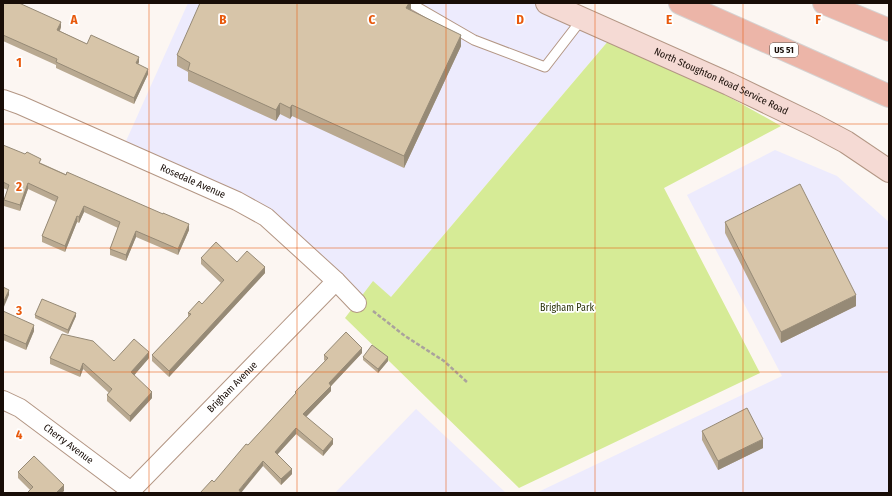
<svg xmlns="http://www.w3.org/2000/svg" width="892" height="496" font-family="'Fira Sans Condensed',sans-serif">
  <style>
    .industrial { fill: #edebfd }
    .green { fill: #d6eb96 }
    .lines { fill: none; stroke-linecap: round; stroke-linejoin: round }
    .lane-casing { stroke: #b39684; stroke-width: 11 }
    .street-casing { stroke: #b39684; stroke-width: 20 }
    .secondary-casing { stroke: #b39684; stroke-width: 24 }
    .primary-casing { stroke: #d5d3d2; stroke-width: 24 }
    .path { stroke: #aaa29d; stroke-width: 2.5; stroke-dasharray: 4 2; stroke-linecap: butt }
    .lane { stroke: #fff; stroke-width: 9 }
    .street { stroke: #fff; stroke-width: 18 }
    .secondary { stroke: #f5dad4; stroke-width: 22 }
    .primary { stroke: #ecb5a8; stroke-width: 22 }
    .wall { fill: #b9a991 }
    .shaded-wall { fill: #968a76 }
    .building { fill: #d7c5a9; stroke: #968a76 }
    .grid { fill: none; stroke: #e8590c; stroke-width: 1; stroke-opacity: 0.55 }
    .labels { text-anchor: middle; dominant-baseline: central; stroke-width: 3.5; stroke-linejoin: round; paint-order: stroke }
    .shield { fill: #fff; stroke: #5d5651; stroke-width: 1 }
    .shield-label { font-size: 9px; font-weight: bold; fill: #180d07 }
    .street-label { font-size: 10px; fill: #180d07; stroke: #fff }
    .park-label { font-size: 10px; fill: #2b340a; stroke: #fff }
    .grid-label { font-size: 13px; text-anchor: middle; font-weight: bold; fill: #e8590c; stroke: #fff; stroke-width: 3.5; stroke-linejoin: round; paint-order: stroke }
  </style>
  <rect width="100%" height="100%" fill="#fcf6f2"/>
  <g class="industrial">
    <path d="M188,3H547L615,33L391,297L357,303L266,217L122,150Z"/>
    <path d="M775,150L837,176L889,222V493H536L782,376L687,195Z"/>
    <path d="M416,409L506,493H335Z"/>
  </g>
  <path class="green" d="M615,33L781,126L664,188L760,373L519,488L345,318L373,281L391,297Z"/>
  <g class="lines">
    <defs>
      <path id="lane" d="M410,3L474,40L545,67L582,19"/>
      <g id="street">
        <path id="s1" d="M3,99L20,105L237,201L266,217L336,281L357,303"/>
        <path id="s2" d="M3,400L20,408L131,491"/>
        <path id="s3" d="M129,493L336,281"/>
      </g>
      <g id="secondary">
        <path id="s4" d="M547,3L729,84L814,125L846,142L889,171"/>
      </g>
      <g id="primary">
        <path d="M680,3L889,96"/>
        <path d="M824,3L889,30"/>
      </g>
    </defs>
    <use href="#lane" class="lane-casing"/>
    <use href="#street" class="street-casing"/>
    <use href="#secondary" class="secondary-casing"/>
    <use href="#primary" class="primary-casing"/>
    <path class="path" d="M373,311L405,336L444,361L468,383"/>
    <use href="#lane" class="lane"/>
    <use href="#street" class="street"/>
    <use href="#secondary" class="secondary"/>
    <use href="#primary" class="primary"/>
  </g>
  <g class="wall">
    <path d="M3,3L61,27L60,31L87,44L139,62L138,64L148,74L134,104L56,68V65L3,41Z"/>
    <path d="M411,3L410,10L461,46L404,168L292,116L290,119L280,114L276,121L188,81V72L177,66V55L391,4Z"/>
    <path d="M3,145L41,163L189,230L178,255L136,237L126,261L110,255V249L118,228L84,212L79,223L77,222L65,252L42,242V236L56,202L28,189L20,211L4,206V200L8,190L3,188Z"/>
    <path d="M725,222L856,306L781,343L725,233Z"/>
    <path d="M201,258L237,262L265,273L169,377L152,361V355L188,317V313L202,304L221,283L201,264Z"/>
    <path d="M3,311L34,331L26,350L3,340Z"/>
    <path d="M35,315L76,316L68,334L35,318Z"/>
    <path d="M362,353L331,386V391L306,417L333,444L323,456L296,434L277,455L292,474L281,485L263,466L214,482L295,394V392L325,361L324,360V355Z"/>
    <path d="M363,357L388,361L378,373L363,360Z"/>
    <path d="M50,358L114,361L149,358L134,375L152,398L130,422L107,401V395L109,393L83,369L80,377L50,364Z"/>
    <path d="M702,431L763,448L718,470L702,440Z"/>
    <path d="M18,472L64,491L30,490L18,478Z"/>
  </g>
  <g class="shaded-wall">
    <path d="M409,3H411V10L406,8Z"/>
    <path d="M61,22V27L57,36V30Z"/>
    <path d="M461,35V46L404,168V156Z"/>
    <path d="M139,57V62L136,69V63Z"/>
    <path d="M148,69V74L134,104V98Z"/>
    <path d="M280,103V114L276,121V110Z"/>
    <path d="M292,105V116L290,119V108Z"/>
    <path d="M28,183V189L20,211V205Z"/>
    <path d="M84,206V212L79,223V217Z"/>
    <path d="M77,216V222L65,252V246Z"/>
    <path d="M189,224V230L178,255V249Z"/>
    <path d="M136,231V237L126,261V255Z"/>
    <path d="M265,267V273L169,377V371Z"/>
    <path d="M9,290V295L3,309V303Z"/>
    <path d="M856,295V306L781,343V332Z"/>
    <path d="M76,313V316L68,334V330Z"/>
    <path d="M34,325V331L26,350V344Z"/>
    <path d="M362,348V353L331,386V391L303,420V414L329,383Z"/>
    <path d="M149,352V358L131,379V372Z"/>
    <path d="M388,357V361L378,373V369Z"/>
    <path d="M83,363V369L80,377V371Z"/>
    <path d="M152,392V398L130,422V416Z"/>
    <path d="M296,428V434L275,457V452Z"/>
    <path d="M333,439V444L323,456V451Z"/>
    <path d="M763,439V448L718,470V461Z"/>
    <path d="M263,461V466L241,493L239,490Z"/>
    <path d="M292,469V474L281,485V479Z"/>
    <path d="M64,485V491L62,493H56Z"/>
  </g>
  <g class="building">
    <path d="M3,3H19L61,22L57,30L87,44L91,35L139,57L136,63L148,69L134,98L56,62L57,59L3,35Z"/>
    <path d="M200,3H390L391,4V3H409L406,8L461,35L404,156L292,105L290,108L280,103L276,110L188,70L190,63L177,55Z"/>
    <path d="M3,145L25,154L27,152L41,159L39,163L66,175L67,172L163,214V213L189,224L178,249L136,231L126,255L110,249L120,222L84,206L79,217L77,216L65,246L42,236L58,197L28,183L20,205L4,200L9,185L3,182Z"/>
    <path d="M800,184L856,295L781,332L725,222Z"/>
    <path d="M216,242L237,262L247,251L265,267L169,371L152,355L191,314L188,313L199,301L202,304L224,280L201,258Z"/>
    <path d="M3,287L9,290L3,303Z"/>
    <path d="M42,299L76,313L68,330L35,315Z"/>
    <path d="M3,311L34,325L26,344L3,334Z"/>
    <path d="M346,332L362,348L329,383L331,386L303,414L333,439L323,451L296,428L275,452L292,469L281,479L263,461L239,490L241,493H200L212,480L214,482L246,444L248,445L296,393L295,392L328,358L324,355Z"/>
    <path d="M62,334L93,341L114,361L134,339L149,352L131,372L152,392L130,416L107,395L112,389L83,363L80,371L50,358Z"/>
    <path d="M372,345L388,357L378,369L363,357Z"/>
    <path d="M747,408L763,439L718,461L702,431Z"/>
    <path d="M34,456L64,485L56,493H27L33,487L18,472Z"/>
  </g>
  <path class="grid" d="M149,3V493M297,3V493M446,3V493M595,3V493M743,3V493M3,124H889M3,248H889M3,372H889"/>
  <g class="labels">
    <rect class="shield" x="770" y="43" width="28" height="14" rx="3"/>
    <g class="shield-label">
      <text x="784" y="50">US 51</text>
    </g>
    <g class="street-label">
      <text stroke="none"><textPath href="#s4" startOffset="191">North Stoughton Road Service Road</textPath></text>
      <text stroke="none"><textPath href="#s1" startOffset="207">Rosedale Avenue</textPath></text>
      <text stroke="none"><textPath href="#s3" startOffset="148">Brigham Avenue</textPath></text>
      <text stroke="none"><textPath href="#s2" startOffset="79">Cherry Avenue</textPath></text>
    </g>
    <g class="park-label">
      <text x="567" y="308">Brigham Park</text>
    </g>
  </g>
  <g class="grid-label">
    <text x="74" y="24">A</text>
    <text x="223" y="24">B</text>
    <text x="372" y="24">C</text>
    <text x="520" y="24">D</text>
    <text x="669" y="24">E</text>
    <text x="818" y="24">F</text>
    <text x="19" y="67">1</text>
    <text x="19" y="191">2</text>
    <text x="19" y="315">3</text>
    <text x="19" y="439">4</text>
  </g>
  <rect width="892" height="496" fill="none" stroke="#180d07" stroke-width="8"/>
</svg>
